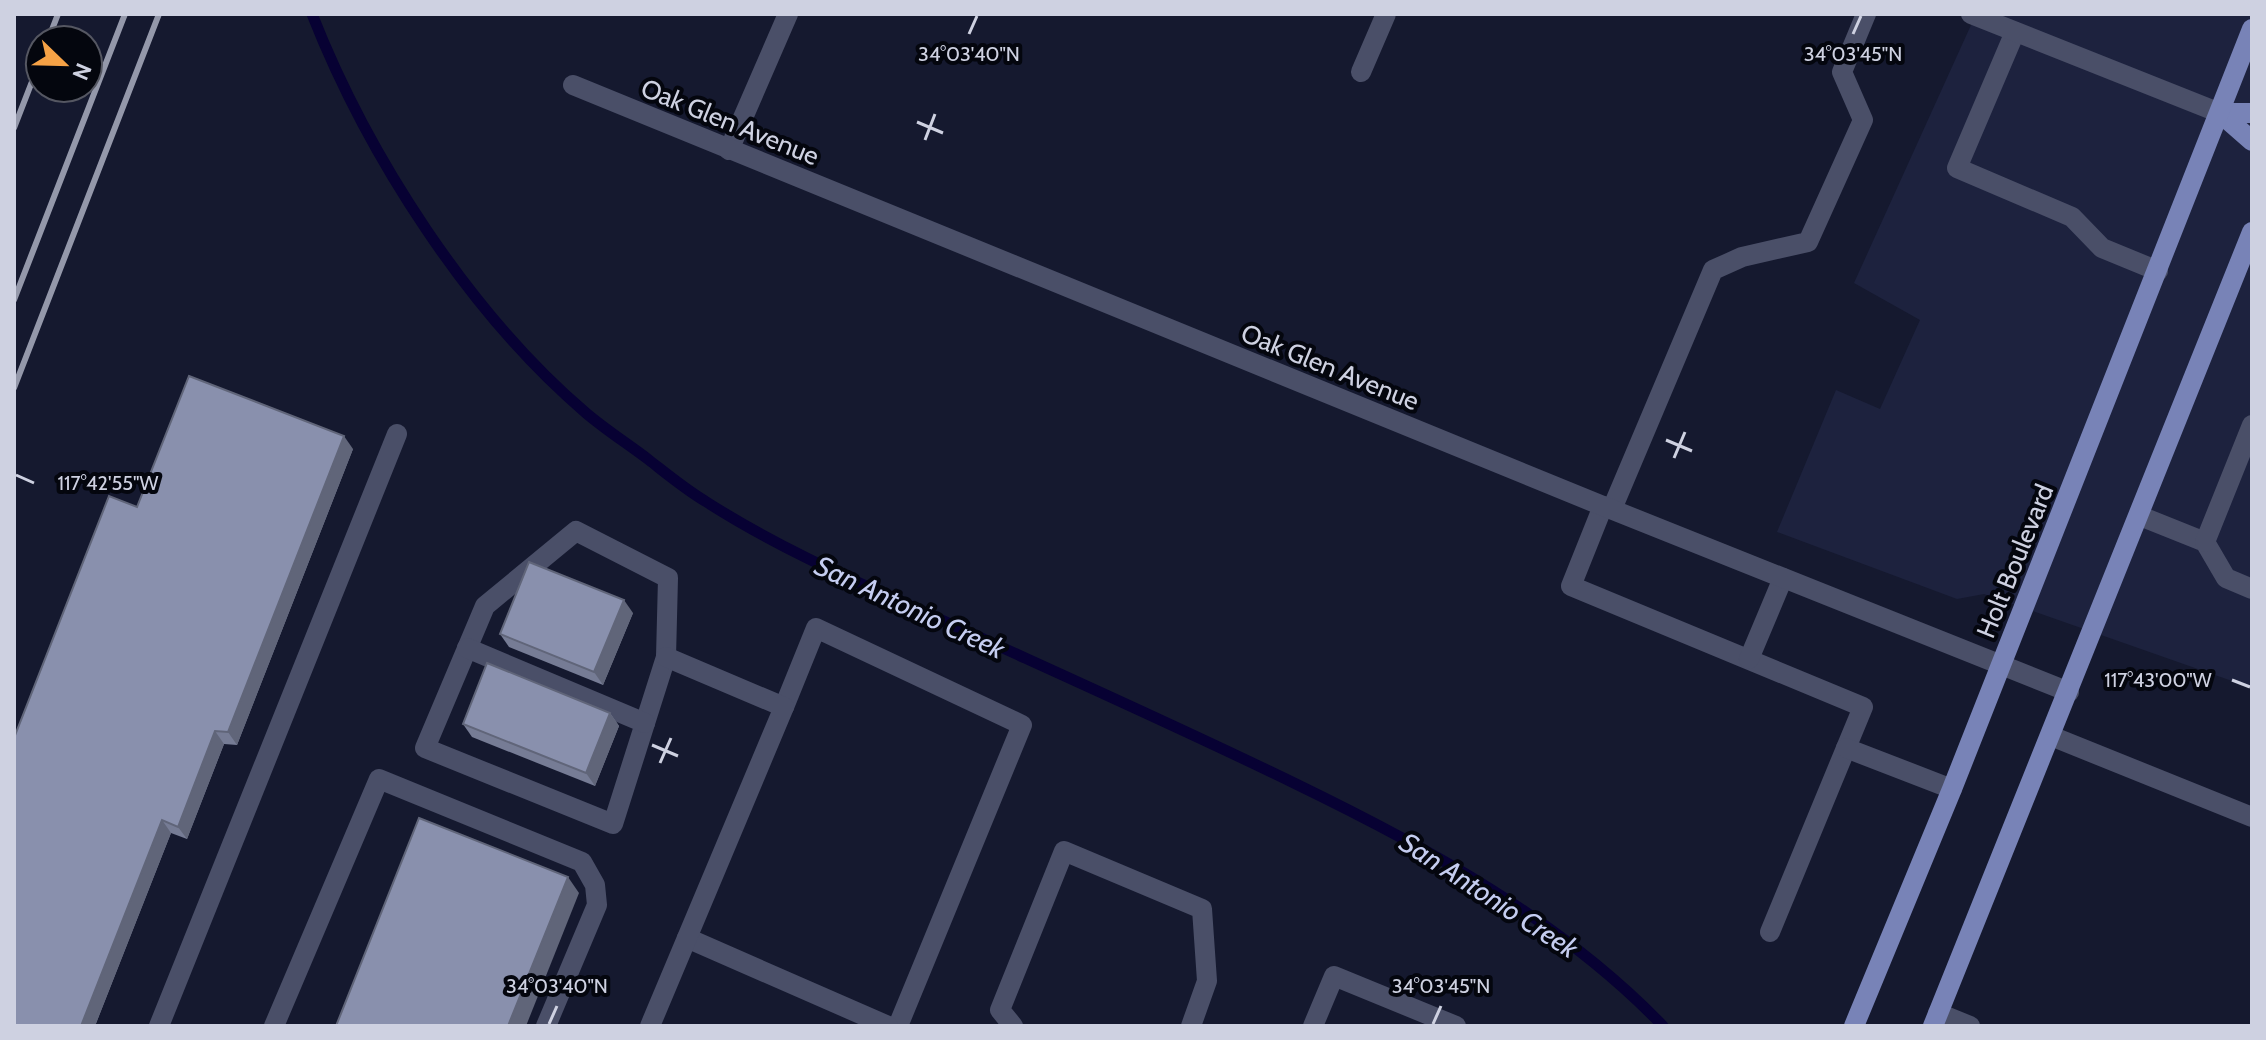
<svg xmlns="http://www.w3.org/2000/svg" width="2266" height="1040" font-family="Cabin,sans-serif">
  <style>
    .built { fill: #1d223e }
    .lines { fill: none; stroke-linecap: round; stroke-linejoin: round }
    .stream { stroke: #070133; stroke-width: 11 }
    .lane { stroke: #4a4f68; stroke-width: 20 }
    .street { stroke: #4a4f68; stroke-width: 20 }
    .primary { stroke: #7883b7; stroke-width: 20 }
    .rail { stroke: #9498aa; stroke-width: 6 }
    .wall { fill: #767c95 }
    .shaded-wall { fill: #606579 }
    .building { fill: #8990ad; stroke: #606579; stroke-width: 2 }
    .ticks { fill: none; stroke: #ced1e1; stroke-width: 3 }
    .labels { text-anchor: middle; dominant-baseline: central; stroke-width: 8; stroke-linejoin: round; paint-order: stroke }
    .street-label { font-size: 26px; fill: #ced1e1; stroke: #04060e }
    .water-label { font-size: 28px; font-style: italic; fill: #c5cdf0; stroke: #04060e }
    .ticks-label { font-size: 20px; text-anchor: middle; fill: #ced1e1; stroke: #04060e; stroke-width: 8; stroke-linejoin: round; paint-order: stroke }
  </style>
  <rect width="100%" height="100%" fill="#15192f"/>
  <path class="built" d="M1976,14H2252V688L1984,594L1957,599L1777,532L1836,390L1880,409L1920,320L1854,283Z"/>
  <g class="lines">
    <path class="stream" d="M312,14C368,156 469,313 586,413C606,430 628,444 649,460C667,474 685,489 705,501C781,550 864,585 946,622C1062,675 1179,727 1294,783C1426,847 1560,919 1663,1026"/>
    <g class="lane">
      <path d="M2015,32L1957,168L2072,217L2102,248L2158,271"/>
      <path d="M1361,72L1386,14"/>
      <path d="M729,150L788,14"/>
      <path d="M1603,506L1571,586L1863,707L1770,932"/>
      <path d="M1612,509L1713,270L1742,257L1808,242L1863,120L1842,72L1866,14"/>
      <path d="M2140,516L2205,542L2226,578L2252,589"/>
      <path d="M576,531L668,578L666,657L613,824L425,748L485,606Z"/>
      <path d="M2205,542L2252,425"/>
      <path d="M467,648L645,723"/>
      <path d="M1749,659L1783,578"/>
      <path d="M784,707L816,628L1022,725L898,1026"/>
      <path d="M2051,736L2252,817"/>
      <path d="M1846,748L1952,789"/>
      <path d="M687,938L888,1026"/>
      <path d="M159,1026L397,434"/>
      <path d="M274,1026L379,779L582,862L595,885L597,905L546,1026"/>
      <path d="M650,1026L784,707L666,657"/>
      <path d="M1013,1026L1000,1010L1064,851L1202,909L1207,981L1191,1026"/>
      <path d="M1313,1026L1334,976L1456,1026"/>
    </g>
    <g class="street">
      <path d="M1971,14L2220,113"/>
      <path d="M573,85L1603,506L2069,692"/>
      <path d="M1938,1013L1970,1026"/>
    </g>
    <g class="primary">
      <path d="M2220,113L2252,141"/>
      <path d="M2220,113H2252"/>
      <path d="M1854,1026L1952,789L2252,29"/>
      <path d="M1933,1026L2252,232"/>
    </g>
    <g class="rail">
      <path d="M48,40L58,14"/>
      <path d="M14,128L40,61"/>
      <path d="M14,300L125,14"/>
      <path d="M14,388L159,14"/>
    </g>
  </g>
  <g class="wall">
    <path d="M353,449L237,745L224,744L187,839L171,833L95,1026L137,507Z"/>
    <path d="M633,613L603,685L509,647L500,634Z"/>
    <path d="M610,713L619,726L595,786L472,737L463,724Z"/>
  </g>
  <g class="shaded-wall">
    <path d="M344,436L353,449L237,745L228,732Z"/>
    <path d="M624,600L633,613L603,685L594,672Z"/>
    <path d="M610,713L619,726L595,786L586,773Z"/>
    <path d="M215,731L224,744L187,839L178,827Z"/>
    <path d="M162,820L171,833L95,1026H81Z"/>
    <path d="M568,877L579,893L526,1026H508Z"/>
  </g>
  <g class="building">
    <path d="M189,376L344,436L228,732L215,731L178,827L162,820L81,1026H14V738L109,496L137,507Z"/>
    <path d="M529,562L624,600L594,672L500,634Z"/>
    <path d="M487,663L610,713L586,773L463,724Z"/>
    <path d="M419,818L568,877L508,1026H336Z"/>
  </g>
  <path class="ticks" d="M969,34L977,16M1853,34L1861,16M917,122L943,133M925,140L935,114M1666,440L1692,451M1674,458L1685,432M16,475L34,483M2232,680L2250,687M652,745L678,756M660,763L671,738M549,1024L557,1006M1433,1024L1441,1006"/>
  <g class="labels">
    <g class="street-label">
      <text transform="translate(730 122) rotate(22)">Oak Glen Avenue</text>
      <text transform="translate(1330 367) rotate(22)">Oak Glen Avenue</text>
      <text transform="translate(2015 561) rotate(-68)">Holt Boulevard</text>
    </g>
    <g class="water-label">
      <text transform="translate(910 607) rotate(25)">San Antonio Creek</text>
      <text transform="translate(1489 895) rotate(33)">San Antonio Creek</text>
    </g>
  </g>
  <g class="ticks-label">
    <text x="969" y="61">34°03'40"N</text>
    <text x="1853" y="61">34°03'45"N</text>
    <text x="108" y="490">117°42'55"W</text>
    <text x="2158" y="687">117°43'00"W</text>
    <text x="557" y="993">34°03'40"N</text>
    <text x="1441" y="993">34°03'45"N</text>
  </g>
  <rect width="2266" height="1040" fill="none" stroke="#ced1e1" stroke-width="32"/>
  <g transform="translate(64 64) rotate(113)"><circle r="38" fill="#04060e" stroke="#555762" stroke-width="2"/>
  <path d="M0-6L14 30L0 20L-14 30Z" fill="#f6a246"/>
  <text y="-12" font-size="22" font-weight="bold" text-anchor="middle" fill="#ced1e1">N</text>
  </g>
</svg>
